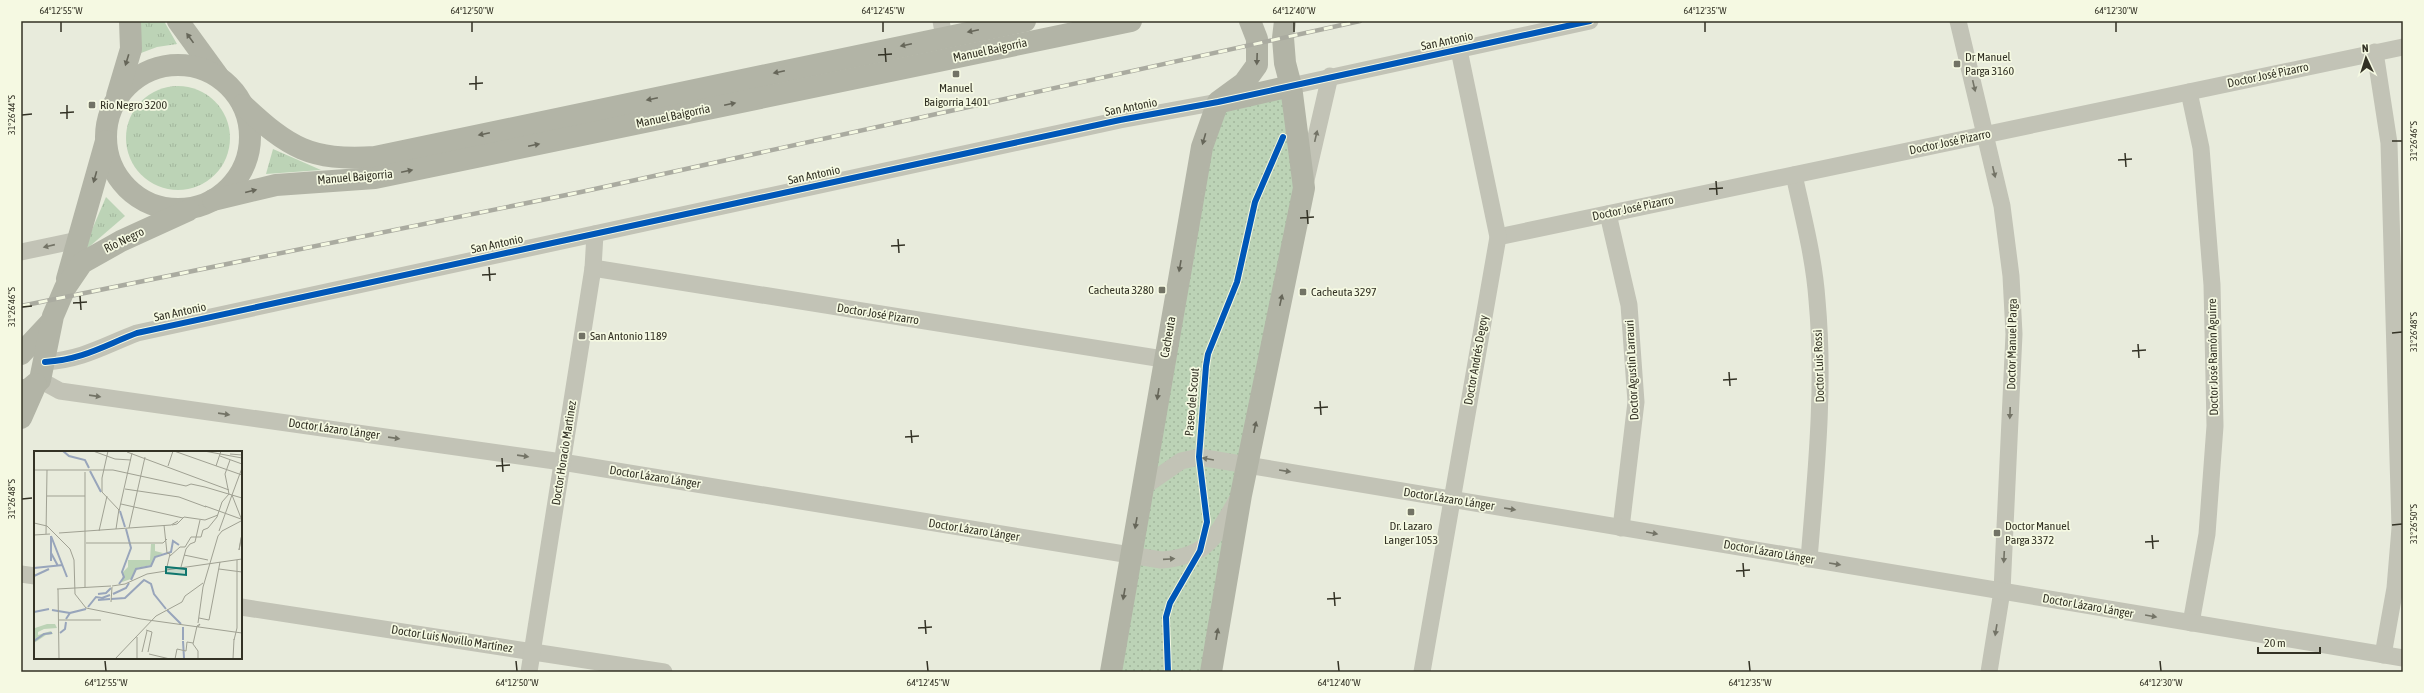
<svg xmlns="http://www.w3.org/2000/svg" width="2424" height="693" font-family="'Asap Condensed',sans-serif">
  <style>
    .grass { fill: url(#grass-tufts) }
    .park { fill: url(#park-dots) }
    .lines { fill: none; stroke-linecap: round; stroke-linejoin: round }
    .street { stroke: #c2c3b6; stroke-width: 17 }
    .secondary { stroke: #b2b4a6; stroke-width: 22 }
    .rail-casing { stroke: #aaaba0; stroke-width: 4.5 }
    .rail { stroke: #f5f9e2; stroke-width: 3; stroke-dasharray: 9; stroke-linecap: butt }
    .cycleway-casing { stroke: #f5f9e2; stroke-width: 8 }
    .cycleway { stroke: #0057b8; stroke-width: 6 }
    .oneway { fill: #666659 }
    .oneway2 { fill: #737366 }
    .ticks { fill: none; stroke: #333225; stroke-width: 1.5 }
    .poi-dot { fill: #727365; stroke: #f5f9e2; stroke-width: 1.5 }
    .labels { text-anchor: middle; dominant-baseline: central; stroke-width: 3.5; stroke-linejoin: round; paint-order: stroke }
    .street-label { font-size: 12px; fill: #333225; stroke: #f5f9e2 }
    .poi-label { font-size: 12px; fill: #333225; stroke: #f5f9e2; text-anchor: start }
    .inset-river { fill: none; stroke: #98a5bb; stroke-width: 2 }
    .inset-road { fill: none; stroke: #a0a193; stroke-width: 1 }
    .view { fill: #0f766e; fill-opacity: 0.15; stroke: #0f766e; stroke-width: 2 }
    .inset-edge { fill: none; stroke: #333225; stroke-width: 2 }
    .neatline { fill: none; stroke: #333225; stroke-width: 1.5 }
    .ticks-label { font-size: 10px; text-anchor: middle; fill: #333225 }
  </style>
  <defs>
    <pattern id="grass-tufts" width="24" height="20" patternUnits="userSpaceOnUse"><rect width="24" height="20" fill="#bcd3b6"/><path d="M3 7l-1-3M5 7V3M7 7l1-3M15 17l-1-3M17 17v-4M19 17l1-3" fill="none" stroke="#a2b69c"/></pattern>
    <pattern id="park-dots" width="8" height="8" patternUnits="userSpaceOnUse"><rect width="8" height="8" fill="#bcd3b6"/><path d="M2 2h.1M6 6h.1" fill="none" stroke="#a2b69c" stroke-width="1.8" stroke-linecap="round"/></pattern>
  </defs>
  <rect width="100%" height="100%" fill="#e8ebdc"/>
  <g class="grass">
    <path d="M141,21H164L177,44L157,47L141,53Z"/>
    <circle cx="178" cy="138" r="52"/>
    <path d="M273,149L321,170L266,174Z"/>
    <path d="M106,197L125,216L82,253Z"/>
  </g>
  <path class="park" d="M1291,86L1302,165L1211,672H1111L1218,102Z"/>
  <g class="lines">
    <g class="street">
      <path d="M941,21L944,37"/>
      <path d="M1958,21L2002,206L2011,276L2014,334L2002,591L1989,672"/>
      <path d="M2375,52L2389,143L2400,528L2395,588L2383,655"/>
      <path d="M1291,86L1590,21"/>
      <path d="M2189,92L2201,148L2212,285L2215,426L2207,534L2191,623"/>
      <path d="M1794,175C1803,216 1814,258 1817,300C1825,387 1816,473 1809,559"/>
      <path d="M1306,180L1330,76"/>
      <path d="M1608,214L1629,305L1636,402L1621,528"/>
      <path d="M1498,237L2403,47"/>
      <path d="M21,252L78,240"/>
      <path d="M593,268L1163,359"/>
      <path d="M45,362C84,359 103,346 137,333L1120,120L1218,102"/>
      <path d="M40,380L60,391L562,462L1161,560C1209,556 1215,537 1237,500"/>
      <path d="M1142,488L1181,461L1199,457L2403,658"/>
      <path d="M21,574L35,576"/>
      <path d="M241,607L664,672"/>
      <path d="M529,672L593,268L595,234"/>
      <path d="M1422,672L1498,237L1459,50"/>
    </g>
    <g class="secondary">
      <path d="M178,21L218,76"/>
      <circle cx="178" cy="137" r="72"/>
      <path d="M117,96L131,49L130,21"/>
      <path d="M1225,101L1291,86"/>
      <path d="M243,105C289,148 310,161 375,157L1025,21"/>
      <path d="M213,200L276,185L375,178L1131,21"/>
      <path d="M67,279L106,141"/>
      <path d="M21,354L50,323"/>
      <path d="M21,391L29,389L40,380L53,316L65,288L82,263L121,241L189,210"/>
      <path d="M21,418L36,384"/>
      <path d="M1111,672L1202,147L1218,102L1244,83L1257,65V39L1250,21"/>
      <path d="M1211,672L1241,495L1304,188L1291,86L1285,63L1283,38L1285,21"/>
    </g>
    <defs>
      <path id="rail" d="M21,306L581,192L1360,21"/>
    </defs>
    <use href="#rail" class="rail-casing"/>
    <use href="#rail" class="rail"/>
    <defs>
      <g id="cycleway">
        <path d="M45,362C84,359 103,346 137,333L1120,120L1218,102L1590,21"/>
        <path d="M1168,672L1166,617L1170,603L1200,551L1207,522L1199,457L1206,366L1208,354L1237,282L1255,202L1283,137"/>
      </g>
    </defs>
    <use href="#cycleway" class="cycleway-casing"/>
    <use href="#cycleway" class="cycleway"/>
  </g>
  <defs><path id="oneway-solid" d="M-6-.8H1V-3.2L6.5 0L1 3.2V.8H-6Z"/></defs>
  <g class="oneway">
    <use href="#oneway-solid" transform="translate(973 31) rotate(168)"/>
    <use href="#oneway-solid" transform="translate(190 38) rotate(-126)"/>
    <use href="#oneway-solid" transform="translate(906 45) rotate(168)"/>
    <use href="#oneway-solid" transform="translate(1257 59) rotate(92)"/>
    <use href="#oneway-solid" transform="translate(127 60) rotate(107)"/>
    <use href="#oneway-solid" transform="translate(779 72) rotate(168)"/>
    <use href="#oneway-solid" transform="translate(652 99) rotate(168)"/>
    <use href="#oneway-solid" transform="translate(730 104) rotate(-12)"/>
    <use href="#oneway-solid" transform="translate(484 134) rotate(168)"/>
    <use href="#oneway-solid" transform="translate(1204 139) rotate(106)"/>
    <use href="#oneway-solid" transform="translate(534 145) rotate(-12)"/>
    <use href="#oneway-solid" transform="translate(407 171) rotate(-12)"/>
    <use href="#oneway-solid" transform="translate(95 177) rotate(106)"/>
    <use href="#oneway-solid" transform="translate(251 191) rotate(-14)"/>
    <use href="#oneway-solid" transform="translate(1180 266) rotate(100)"/>
    <use href="#oneway-solid" transform="translate(1281 300) rotate(-78)"/>
    <use href="#oneway-solid" transform="translate(1158 394) rotate(99)"/>
    <use href="#oneway-solid" transform="translate(1255 427) rotate(-78)"/>
    <use href="#oneway-solid" transform="translate(1136 523) rotate(100)"/>
    <use href="#oneway-solid" transform="translate(1124 594) rotate(100)"/>
    <use href="#oneway-solid" transform="translate(1217 634) rotate(-80)"/>
  </g>
  <g class="oneway2">
    <use href="#oneway-solid" transform="translate(1974 86) rotate(77)"/>
    <use href="#oneway-solid" transform="translate(1316 136) rotate(-77)"/>
    <use href="#oneway-solid" transform="translate(1994 172) rotate(77)"/>
    <use href="#oneway-solid" transform="translate(49 246) rotate(167)"/>
    <use href="#oneway-solid" transform="translate(95 396) rotate(8)"/>
    <use href="#oneway-solid" transform="translate(2010 413) rotate(92)"/>
    <use href="#oneway-solid" transform="translate(224 414) rotate(8)"/>
    <use href="#oneway-solid" transform="translate(394 438) rotate(8)"/>
    <use href="#oneway-solid" transform="translate(523 456) rotate(8)"/>
    <use href="#oneway-solid" transform="translate(1208 459) rotate(-170)"/>
    <use href="#oneway-solid" transform="translate(1285 471) rotate(9)"/>
    <use href="#oneway-solid" transform="translate(1510 509) rotate(9)"/>
    <use href="#oneway-solid" transform="translate(1652 533) rotate(10)"/>
    <use href="#oneway-solid" transform="translate(2004 557) rotate(93)"/>
    <use href="#oneway-solid" transform="translate(1169 559) rotate(-4)"/>
    <use href="#oneway-solid" transform="translate(1835 564) rotate(9)"/>
    <use href="#oneway-solid" transform="translate(2151 616) rotate(10)"/>
    <use href="#oneway-solid" transform="translate(1996 630) rotate(99)"/>
  </g>
  <path class="ticks" d="M61,22V32M472,22V32M883,22V32M1294,22V32M1705,22V32M2116,22V32M885,48L886,62M878,55L892,54M476,76V90M469,84L483,83M67,105V119M60,113L74,112M22,115L32,114M2392,141H2402M2125,153L2126,167M2118,160L2132,159M1716,181L1717,195M1709,189L1723,188M1307,210L1308,224M1300,218L1314,217M898,239L899,253M891,246L905,245M489,267L490,281M482,275L496,274M80,296L81,310M73,303L87,302M22,307L32,306M2392,333L2402,332M2138,344L2139,358M2132,351L2146,350M1729,372L1730,386M1723,380L1737,379M1320,401L1321,415M1314,408L1328,407M911,430L912,443M905,437L919,436M502,458L503,472M496,466L510,465M22,499L32,498M2392,525L2402,524M2152,535L2153,549M2145,542L2159,541M1743,563L1744,577M1736,571L1750,570M1334,592L1335,606M1327,599L1341,598M925,620L926,634M918,628L932,627M105,661L106,671M516,661L517,671M927,661L928,671M1338,661L1339,671M1749,661L1750,671M2160,661L2161,671"/>
  <g class="poi-dot">
    <rect x="1953" y="60" width="8" height="8" rx="2"/>
    <rect x="952" y="70" width="8" height="8" rx="2"/>
    <rect x="88" y="101" width="8" height="8" rx="2"/>
    <rect x="1158" y="286" width="8" height="8" rx="2"/>
    <rect x="1299" y="288" width="8" height="8" rx="2"/>
    <rect x="578" y="332" width="8" height="8" rx="2"/>
    <rect x="1407" y="508" width="8" height="8" rx="2"/>
    <rect x="1993" y="529" width="8" height="8" rx="2"/>
  </g>
  <g class="labels">
    <g class="street-label">
      <text transform="translate(1447 41) rotate(-12)">San Antonio</text>
      <text transform="translate(990 50) rotate(-12)">Manuel Baigorria</text>
      <text transform="translate(2268 75) rotate(-12)">Doctor José Pizarro</text>
      <text transform="translate(1131 107) rotate(-11)">San Antonio</text>
      <text transform="translate(673 116) rotate(-12)">Manuel Baigorria</text>
      <text transform="translate(1950 142) rotate(-12)">Doctor José Pizarro</text>
      <text transform="translate(814 175) rotate(-12)">San Antonio</text>
      <text transform="translate(355 177) rotate(-5)">Manuel Baigorria</text>
      <text transform="translate(1633 208) rotate(-12)">Doctor José Pizarro</text>
      <text transform="translate(124 240) rotate(-26)">Río Negro</text>
      <text transform="translate(497 244) rotate(-12)">San Antonio</text>
      <text transform="translate(180 312) rotate(-12)">San Antonio</text>
      <text transform="translate(878 314) rotate(9)">Doctor José Pizarro</text>
      <text transform="translate(1168 337) rotate(-80)">Cacheuta</text>
      <text transform="translate(2012 344) rotate(-89)">Doctor Manuel Parga</text>
      <text transform="translate(2213 357) rotate(-91)">Doctor José Ramón Aguirre</text>
      <text transform="translate(1476 360) rotate(-80)">Doctor Andrés Degoy</text>
      <text transform="translate(1819 366) rotate(-92)">Doctor Luis Rossi</text>
      <text transform="translate(1632 370) rotate(-93)">Doctor Agustín Larrauri</text>
      <text transform="translate(1192 402) rotate(-85)">Paseo del Scout</text>
      <text transform="translate(334 429) rotate(8)">Doctor Lázaro Lánger</text>
      <text transform="translate(564 453) rotate(-81)">Doctor Horacio Martinez</text>
      <text transform="translate(655 477) rotate(9)">Doctor Lázaro Lánger</text>
      <text transform="translate(1449 499) rotate(9)">Doctor Lázaro Lánger</text>
      <text transform="translate(974 530) rotate(9)">Doctor Lázaro Lánger</text>
      <text transform="translate(1769 552) rotate(10)">Doctor Lázaro Lánger</text>
      <text transform="translate(2088 606) rotate(10)">Doctor Lázaro Lánger</text>
      <text transform="translate(452 639) rotate(9)">Doctor Luis Novillo Martínez</text>
    </g>
    <g class="poi-label">
      <text x="1965" y="57">Dr Manuel<tspan x="1965" dy="14">Parga 3160</tspan></text>
      <text x="956" y="88" text-anchor="middle">Manuel<tspan x="956" dy="14">Baigorria 1401</tspan></text>
      <text x="100" y="105">Rio Negro 3200</text>
      <text x="1154" y="290" text-anchor="end">Cacheuta 3280</text>
      <text x="1311" y="292">Cacheuta 3297</text>
      <text x="590" y="336">San Antonio 1189</text>
      <text x="1411" y="526" text-anchor="middle">Dr. Lazaro<tspan x="1411" dy="14">Langer 1053</tspan></text>
      <text x="2005" y="526">Doctor Manuel<tspan x="2005" dy="14">Parga 3372</tspan></text>
    </g>
  </g>
  <g transform="translate(34 451)">
    <rect width="208" height="208" fill="#e8ebdc"/>
    <path d="M13,173H21L23,177L10,178L4,181V184L17,180L19,183L12,184L0,192L1,177Z" fill="#bcd3b6"/>
    <path d="M117,93H121V100L129,102L121,106L117,114L103,117L97,128L88,131L89,121L94,116V109H116Z" fill="#bcd3b6"/>
    <path class="inset-river" d="M29,0L35,5L51,9L55,17M56,20L67,41M86,60L91,76M17,85V110M17,85L33,126M17,102L24,115M0,117L29,114M0,125L15,118M97,129L102,118L117,115L121,106L137,101L139,90L145,94M85,133L90,126L88,121L97,97L92,78M64,143L72,142L77,137M79,143L92,137L95,132M77,148L91,147L110,129L117,133L120,143L132,158M64,149L76,148M54,156L62,146L68,147L76,144M18,159L36,162M133,159L147,173M0,161L15,158M32,168L36,162L52,158M26,182L31,178L32,171M149,189V176M0,190L10,183L18,182M149,190L150,207"/>
    <path class="inset-road" d="M59,0L81,8L97,9M74,0L68,27V41L85,59M140,0L208,24M170,0L208,7M93,1L195,39M196,3L208,4M186,5L208,13M134,15L139,0M182,15L187,0M0,19H79L152,35M152,35L157,33L171,36L208,47M91,38L145,46L172,56M13,45H51M87,53L149,67M171,55L207,68M85,60L98,2M207,67L198,44L208,17M0,72L13,75L36,98L40,109L41,143L52,157L107,168L208,182M138,74L143,73L150,66L171,69L184,64M95,77L111,6M82,78L85,58M65,80L73,45M185,80L198,44M25,82L137,74L144,70M12,83L13,19M0,84L16,83M208,84L207,87L205,99L208,84M52,92H129L133,88M150,104L174,109M136,105L146,96H151L157,86H167L169,79L174,77L183,66L188,51L195,43L191,23L196,9M147,116L152,98L156,93L161,91L166,69M185,118L208,121M132,119L208,108M78,135L91,133L113,123L132,120L136,103L133,102L130,74M51,136V21M23,138L77,135M24,138L25,208M77,151L78,136M165,167L175,169L186,111M25,169H67M164,172L169,136L184,85L188,80L207,70M112,179L118,181L114,201M200,189L203,177V109M108,201L113,180M115,203L136,208M81,208L122,165L148,151L151,145L169,132M103,208V186M141,208L143,198L152,200L153,191L159,192M164,208V200L159,193L163,175L166,173L164,176M199,208L200,188"/>
    <path class="view" d="M132,116L152,118V124L132,122Z"/>
    <rect width="208" height="208" class="inset-edge"/>
  </g>
  <rect width="2424" height="693" fill="none" stroke="#f5f9e2" stroke-width="44"/>
  <g transform="translate(2366 58) rotate(356)" stroke="#f5f9e2" stroke-width="3" paint-order="stroke">
  <path d="M0-3L7 15L0 10L-7 15Z" fill="#333225"/>
  <text y="-6" font-size="11" font-weight="bold" text-anchor="middle" fill="#333225">N</text>
  </g>
  <path d="M2258 647v6h62v-6" fill="none" stroke="#333225" stroke-width="2"/>
  <text x="2264" y="647" font-size="12" fill="#333225" stroke="#f5f9e2" stroke-width="3" paint-order="stroke">20 m</text>
  <rect x="22" y="22" width="2380" height="649" class="neatline"/>
  <g class="ticks-label">
    <text x="61" y="14">64°12'55"W</text>
    <text x="472" y="14">64°12'50"W</text>
    <text x="883" y="14">64°12'45"W</text>
    <text x="1294" y="14">64°12'40"W</text>
    <text x="1705" y="14">64°12'35"W</text>
    <text x="2116" y="14">64°12'30"W</text>
    <text transform="translate(11 115) rotate(-90)" y="4">31°26'44"S</text>
    <text transform="translate(2413 141) rotate(-90)" y="4">31°26'46"S</text>
    <text transform="translate(11 307) rotate(-90)" y="4">31°26'46"S</text>
    <text transform="translate(2413 332) rotate(-90)" y="4">31°26'48"S</text>
    <text transform="translate(11 499) rotate(-90)" y="4">31°26'48"S</text>
    <text transform="translate(2413 524) rotate(-90)" y="4">31°26'50"S</text>
    <text x="106" y="686">64°12'55"W</text>
    <text x="517" y="686">64°12'50"W</text>
    <text x="928" y="686">64°12'45"W</text>
    <text x="1339" y="686">64°12'40"W</text>
    <text x="1750" y="686">64°12'35"W</text>
    <text x="2161" y="686">64°12'30"W</text>
  </g>
</svg>
